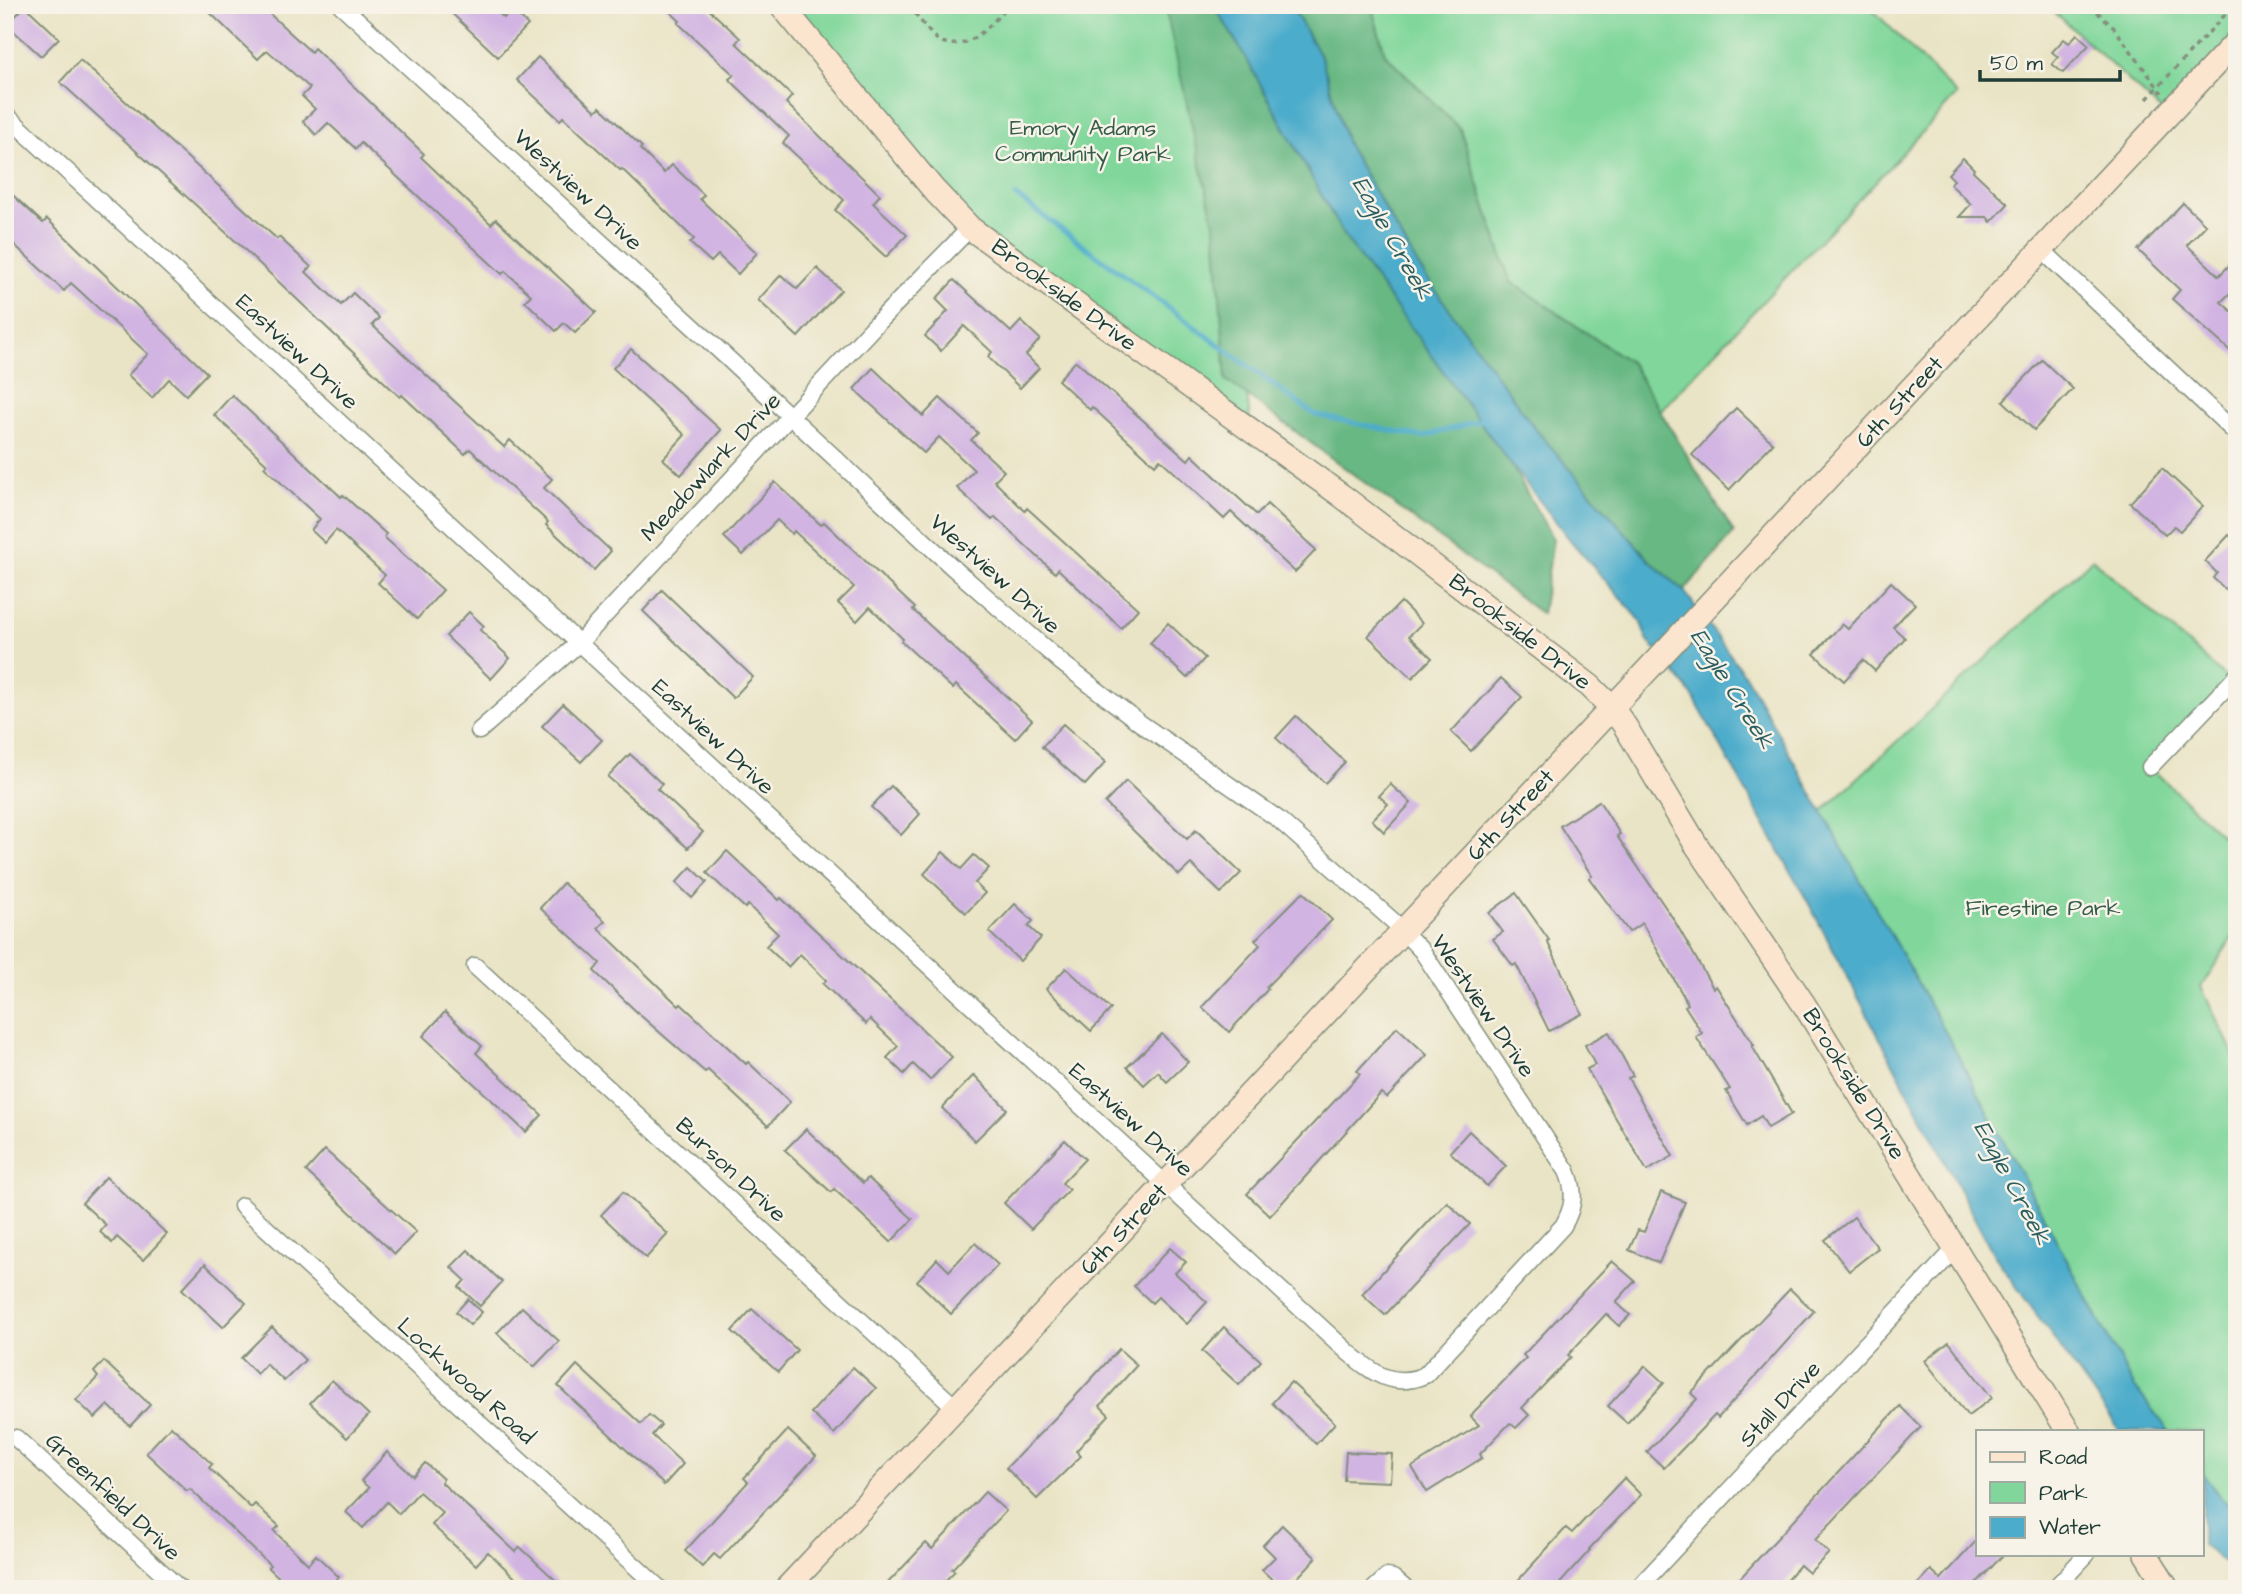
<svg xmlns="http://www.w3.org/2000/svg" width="2242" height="1594" font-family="'Architects Daughter',sans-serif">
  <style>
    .green { fill: #81d79b; stroke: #508a68; stroke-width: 2 }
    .forest { fill: #68b883; stroke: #447a5c; stroke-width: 2 }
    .water { fill: #4caccb; stroke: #367480; stroke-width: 2 }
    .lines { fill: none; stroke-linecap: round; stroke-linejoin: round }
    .stream { stroke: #4caccb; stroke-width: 5 }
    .building { fill: #d1b4e2 }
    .street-casing { stroke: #84907d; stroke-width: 19 }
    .secondary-casing { stroke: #84907d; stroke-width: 26 }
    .path { stroke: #84907d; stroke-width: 3.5; stroke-dasharray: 5 5; stroke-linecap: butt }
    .street { stroke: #fff; stroke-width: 16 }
    .secondary { stroke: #fbe5cf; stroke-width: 23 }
    .labels { text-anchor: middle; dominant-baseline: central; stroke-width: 5; stroke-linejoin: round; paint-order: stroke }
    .park-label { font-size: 23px; fill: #335c49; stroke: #f7f3e8 }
    .street-label { font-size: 23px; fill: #1f3d34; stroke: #f7f3e8 }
    .water-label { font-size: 24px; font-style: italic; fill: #2c5e61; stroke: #f7f3e8 }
  </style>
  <rect width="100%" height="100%" fill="#f7f3e8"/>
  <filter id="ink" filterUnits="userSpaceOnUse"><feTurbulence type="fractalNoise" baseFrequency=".0143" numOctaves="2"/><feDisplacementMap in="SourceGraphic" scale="14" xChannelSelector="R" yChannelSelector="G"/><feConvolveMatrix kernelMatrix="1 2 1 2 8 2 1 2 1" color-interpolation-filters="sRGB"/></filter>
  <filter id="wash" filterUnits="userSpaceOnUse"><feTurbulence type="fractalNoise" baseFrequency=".00686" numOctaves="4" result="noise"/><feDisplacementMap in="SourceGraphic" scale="28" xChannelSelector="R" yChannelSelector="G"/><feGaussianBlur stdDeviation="1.57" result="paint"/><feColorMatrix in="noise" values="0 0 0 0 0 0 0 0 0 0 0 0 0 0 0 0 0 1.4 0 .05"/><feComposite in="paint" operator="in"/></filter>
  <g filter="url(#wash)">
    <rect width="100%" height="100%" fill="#eae4c6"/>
    <g class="green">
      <path d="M781,5H1205L1251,430L970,228Z"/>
      <path d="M1371,5H1868L1957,95L1660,411L1631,363L1510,281L1460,129L1385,54Z"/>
      <path d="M2047,5H2237V41L2167,116Z"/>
      <path d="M2092,559L2231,682L2150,767L2237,850V930L2201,987L2237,1061V1537L2202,1507V1431H2136L1799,833Z"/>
    </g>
    <g class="forest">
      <path d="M1162,5H1214L1246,58L1344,236L1510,463L1553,539L1542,614L1226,380L1215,228L1166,11Z"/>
      <path d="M1291,5H1371L1385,54L1460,129L1510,281L1631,363L1734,533L1684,591L1650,561L1536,430L1420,269L1347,144L1322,60Z"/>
    </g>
    <g class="water">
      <path d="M1214,5H1291L1322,60L1347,144L1420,269L1536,430L1650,561L1684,591L1747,678L1952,1044L2134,1386L2169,1431H2120L1994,1255L1808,902L1691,693L1647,639L1640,620L1571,541L1510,463L1344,236L1246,58Z"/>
      <path d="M2202,1473L2221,1498L2237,1512V1572L2202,1545Z"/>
    </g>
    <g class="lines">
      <path class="stream" d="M1016,196L1315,415L1422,437L1486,419"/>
    </g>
    <g id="blocks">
      <g class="building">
        <path d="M202,5H260L311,52L314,48L424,154L421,157L491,224L496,219L596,312L575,333L564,323L556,331L525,301L531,295L505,271L502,274L361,143L356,149L328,123L316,135L303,121L315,109L302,96L310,88L267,50L258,59Z"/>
        <path d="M443,5H490L504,18L512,10L528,25L498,57Z"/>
        <path d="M663,5H704L740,38L736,43L792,96L786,103L880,195L873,203L907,235L886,257L835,210L844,200L783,143L789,136L729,79L734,75L678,23L680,21Z"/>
        <path d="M25,6L59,38L41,56L7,25Z"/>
        <path d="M2077,34L2089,45L2063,73L2052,64L2058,57L2052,52L2064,39L2069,43Z"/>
        <path d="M538,57L596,111L600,107L642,147L640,149L664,173L672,165L704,195L700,199L757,253L738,274L718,255L711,262L690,243L694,239L622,169L620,170L563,117L560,120L517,80Z"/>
        <path d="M80,60L277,239L279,237L311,267L306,272L341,305L353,293L379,318L372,325L504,447L510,440L552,479L544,488L611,551L594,570L546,525L548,522L470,449L465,454L402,395L400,397L242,247L60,82Z"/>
        <path d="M1963,158L1974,169L1973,171L2008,204L1991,222L1987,217H1959L1971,204L1950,184L1954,180L1948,174Z"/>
        <path d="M5,188L43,223L47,219L207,373L186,395L169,379L152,398L128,375L148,354L71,283L64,291L5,236Z"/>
        <path d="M2183,203L2206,225L2187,245L2219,276L2237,257V286L2221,302L2237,316V357L2172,299L2180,290L2138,250Z"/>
        <path d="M817,268L841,290L798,337L758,300L781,275L797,289Z"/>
        <path d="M954,280L1011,332L1021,321L1040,339L1026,355L1039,368L1020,388L988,357L992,352L964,326L941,351L925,336L948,311L936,299Z"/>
        <path d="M631,349L721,430L681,475L663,459L685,435L613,368Z"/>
        <path d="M2042,360L2073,389L2034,430L2003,401Z"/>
        <path d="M1076,361L1188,460L1192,455L1257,515L1267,504L1316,550L1295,572L1231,512L1224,519L1160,459L1155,465L1092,407L1090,410L1058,380Z"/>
        <path d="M873,368L923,416L940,398L978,433L971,440L1004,471L994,481L1025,511L1027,508L1138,609L1121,628L1058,569L1055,573L995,517L992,520L957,488L974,470L939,437L924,453L854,389Z"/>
        <path d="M232,395L341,497L343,495L386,534L384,537L443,590L417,619L378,583L385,575L336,530L325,543L311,530L320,519L264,467L267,464L214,415Z"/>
        <path d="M1736,408L1773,443L1729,490L1692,455Z"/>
        <path d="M2162,468L2203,506L2180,531L2174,526L2165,535L2130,503Z"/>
        <path d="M775,482L821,525L824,522L915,608L913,610L1032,720L1015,739L956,685L953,689L901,641L903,639L870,607L857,621L838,603L854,587L794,531L792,534L777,520L743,555L724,537Z"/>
        <path d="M2229,535L2237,542V600L2213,578L2217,573L2205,561Z"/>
        <path d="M1891,582L1915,604L1893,627L1905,638L1875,671L1863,660L1844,681L1814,654L1842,624L1848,629Z"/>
        <path d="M662,590L753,677L733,698L643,611Z"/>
        <path d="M1401,602L1422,623L1409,636L1432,658L1412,678L1368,636Z"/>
        <path d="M469,612L484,626L480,630L510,658L491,679L446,636Z"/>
        <path d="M1168,623L1205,658L1187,678L1150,643Z"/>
        <path d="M1501,678L1522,697L1471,751L1451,732Z"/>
        <path d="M563,704L602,740L581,762L542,726Z"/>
        <path d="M1296,716L1345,762L1325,783L1276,738Z"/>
        <path d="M1063,724L1106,762L1085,785L1042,747Z"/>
        <path d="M630,754L662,784L657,789L703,832L688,848L608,777Z"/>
        <path d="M1126,781L1187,839L1196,830L1241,873L1221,893L1191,864L1179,875L1105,803Z"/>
        <path d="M1390,784L1411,803L1384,832L1372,820L1388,804L1379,796Z"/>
        <path d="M891,786L920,814L901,835L871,807Z"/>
        <path d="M1599,801L1620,834L1617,836L1674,920L1713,988L1716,986L1754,1045L1752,1046L1792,1114L1768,1128L1761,1116L1747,1125L1726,1091L1730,1089L1696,1037L1702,1033L1685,1006L1688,1004L1642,923L1629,932L1589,878L1592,876L1560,826Z"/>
        <path d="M727,851L779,900L781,898L952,1057L930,1080L913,1064L904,1074L887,1058L898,1046L870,1019L866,1024L823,984L826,980L800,954L788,967L766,946L778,934L748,905L745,908L707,873Z"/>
        <path d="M943,852L961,869L974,855L989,868L975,883L985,893L966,913L924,874Z"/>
        <path d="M691,867L707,882L692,898L676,883Z"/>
        <path d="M563,883L605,921L598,928L679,1006L681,1004L746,1064L748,1062L790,1102L768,1126L708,1070L705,1072L640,1015L594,971L600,963L540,908Z"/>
        <path d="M1303,892L1332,920L1266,987L1268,989L1229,1032L1202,1007L1260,945L1255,940Z"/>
        <path d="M1516,893L1549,940L1547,941L1582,1014L1549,1031L1516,964L1513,966L1493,939L1503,932L1489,913Z"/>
        <path d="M1015,904L1033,921L1028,926L1041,938L1020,961L989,932Z"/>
        <path d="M1066,968L1111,1009L1091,1031L1046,989Z"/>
        <path d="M445,1012L482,1046L476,1053L542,1115L526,1132L423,1036Z"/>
        <path d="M1397,1027L1427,1055L1387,1098L1381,1093L1270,1216L1247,1194L1360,1074L1357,1071Z"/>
        <path d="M1609,1032L1633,1076L1628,1078L1673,1156L1647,1171L1587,1069L1595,1065L1585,1045Z"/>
        <path d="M1162,1034L1188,1062L1167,1082L1158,1072L1144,1085L1127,1067Z"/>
        <path d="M974,1075L1007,1109L975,1141L942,1108Z"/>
        <path d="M806,1129L863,1183L868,1178L913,1219L891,1242L834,1189L831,1192L785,1150Z"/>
        <path d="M1469,1131L1506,1166L1487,1186L1450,1152Z"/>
        <path d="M1065,1140L1085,1159L1062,1183L1069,1190L1031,1229L1004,1203Z"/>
        <path d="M325,1150L416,1232L395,1254L306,1171Z"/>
        <path d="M106,1177L167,1234L143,1260L117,1237L112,1243L100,1232L106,1225L82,1203Z"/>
        <path d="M623,1192L668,1234L646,1258L601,1215Z"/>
        <path d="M1661,1192L1685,1202L1659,1263L1629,1250L1638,1230L1644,1232Z"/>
        <path d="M1447,1202L1470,1224L1385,1315L1362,1294Z"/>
        <path d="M1854,1217L1878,1248L1849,1271L1825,1240Z"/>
        <path d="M975,1243L998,1265L951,1314L917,1281L937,1259L949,1271Z"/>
        <path d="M1170,1248L1186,1262L1175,1273L1207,1302L1187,1324L1158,1297L1152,1303L1134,1286Z"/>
        <path d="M468,1250L502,1282L480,1306L459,1287L465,1280L451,1267Z"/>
        <path d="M1612,1261L1635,1281L1616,1302L1630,1315L1619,1326L1606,1314L1568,1355L1571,1357L1522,1408L1529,1415L1516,1428L1510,1423L1480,1454L1482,1458L1427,1492L1412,1467L1479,1425L1470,1416L1526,1358L1523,1355Z"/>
        <path d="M205,1264L246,1303L223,1327L182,1289Z"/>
        <path d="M1790,1289L1814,1311L1718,1418L1715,1415L1664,1468L1647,1452L1697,1399L1691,1393Z"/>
        <path d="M468,1299L482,1312L470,1325L456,1312Z"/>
        <path d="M522,1307L559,1341L534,1367L497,1333Z"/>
        <path d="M752,1309L797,1350L778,1372L732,1331Z"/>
        <path d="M272,1327L305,1360L284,1381L266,1364L257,1374L241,1358Z"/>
        <path d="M1224,1327L1261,1361L1239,1385L1202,1351Z"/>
        <path d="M1949,1342L1992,1398L1968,1416L1925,1361Z"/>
        <path d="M1119,1349L1137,1365L1100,1406L1109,1415L1076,1451L1081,1456L1037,1499L1006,1468L1059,1414Z"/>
        <path d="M104,1361L150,1405L130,1426L108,1405L95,1418L76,1400L98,1377L94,1372Z"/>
        <path d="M577,1365L641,1424L649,1415L661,1425L652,1435L683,1464L664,1485L558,1386Z"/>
        <path d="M1645,1366L1664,1383L1627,1423L1608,1406Z"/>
        <path d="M853,1367L876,1388L834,1434L811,1413Z"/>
        <path d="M332,1380L369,1415L347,1438L310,1403Z"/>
        <path d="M1291,1382L1335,1423L1316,1444L1272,1403Z"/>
        <path d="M1900,1406L1921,1427L1815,1540L1829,1553L1809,1573L1800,1565L1779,1589H1730Z"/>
        <path d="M171,1426L212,1464L209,1468L251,1508L255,1504L279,1526L274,1531L308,1564L316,1555L339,1577L328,1589H291L268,1567L270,1565L190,1489L187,1491L146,1453Z"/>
        <path d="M788,1430L816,1456L720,1559L714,1554L702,1567L685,1551L748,1482L744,1478Z"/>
        <path d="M387,1452L413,1476L425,1463L443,1479L441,1482L516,1552L520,1547L565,1589H527L488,1552L476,1565L432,1525L443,1513L419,1492L399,1514L387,1502L363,1528L346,1512L369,1488L361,1481Z"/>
        <path d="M1346,1452L1392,1454L1390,1482L1344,1480Z"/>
        <path d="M1624,1478L1641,1495L1589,1549L1590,1550L1555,1589H1510L1566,1528L1572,1533Z"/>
        <path d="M985,1492L1006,1511L952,1569L955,1571L937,1589H882L926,1543L932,1549Z"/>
        <path d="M1282,1525L1316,1558L1287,1589H1282L1262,1570L1275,1557L1263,1545Z"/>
        <path d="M1978,1539V1554H2004L1971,1589H1913L1931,1570L1941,1579Z"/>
      </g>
    </g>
  </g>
  <g filter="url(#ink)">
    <use href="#blocks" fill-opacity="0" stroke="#84907d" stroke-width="2"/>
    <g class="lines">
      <defs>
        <g id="street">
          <path d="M5,114L1349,1353C1373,1373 1393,1389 1425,1375L1563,1226C1574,1207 1576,1192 1567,1171L1422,951L1393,921L1278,819L1140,723L1062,663L950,565L721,352L341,5"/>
          <path d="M2042,250L2237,434"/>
          <path d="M479,731L579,643L878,322L970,228"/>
          <path d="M2150,767L2237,676"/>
          <path d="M475,966L956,1408"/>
          <path d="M242,1206L660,1589"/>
          <path d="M16,1438L180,1589"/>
          <path d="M1374,1589L1387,1577L1393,1578L1406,1589"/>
          <path d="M1637,1589L1955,1249"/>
          <path d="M2054,1589L2087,1554"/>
        </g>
        <g id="secondary">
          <path d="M781,5L934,190L970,228L1342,496L1590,686L1612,708L1625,726L1695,843L1805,1006L2068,1431"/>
          <path d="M2146,1554L2168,1589"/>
          <path d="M786,1589L2237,41"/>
        </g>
      </defs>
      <use href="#street" class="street-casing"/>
      <use href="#secondary" class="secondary-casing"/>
      <g class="path">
        <path d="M909,5C916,14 930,35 938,40C968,56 991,23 1009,5"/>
        <path d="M2090,5L2114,28L2162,93"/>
        <path d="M2147,99L2234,5"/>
      </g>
      <use href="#street" class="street"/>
      <use href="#secondary" class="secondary"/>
    </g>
  </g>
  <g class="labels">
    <g class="park-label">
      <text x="1083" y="128">Emory Adams<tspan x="1083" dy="26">Community Park</tspan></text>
      <text x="2043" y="908">Firestine Park</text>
    </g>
    <g class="street-label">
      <text transform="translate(578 190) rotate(43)">Westview Drive</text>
      <text transform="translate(1064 295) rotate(36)">Brookside Drive</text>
      <text transform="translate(297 352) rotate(43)">Eastview Drive</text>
      <text transform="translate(1900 402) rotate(-47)">6th Street</text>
      <text transform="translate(711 467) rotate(-47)">Meadowlark Drive</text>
      <text transform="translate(995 574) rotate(42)">Westview Drive</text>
      <text transform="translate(1520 632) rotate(38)">Brookside Drive</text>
      <text transform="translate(713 737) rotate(43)">Eastview Drive</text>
      <text transform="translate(1511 815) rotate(-47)">6th Street</text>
      <text transform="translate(1483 1006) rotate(56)">Westview Drive</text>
      <text transform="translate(1854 1084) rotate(58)">Brookside Drive</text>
      <text transform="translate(1131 1120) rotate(42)">Eastview Drive</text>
      <text transform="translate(731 1170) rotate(43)">Burson Drive</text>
      <text transform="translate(1124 1229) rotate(-47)">6th Street</text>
      <text transform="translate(466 1381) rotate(42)">Lockwood Road</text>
      <text transform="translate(1780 1404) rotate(-47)">Stall Drive</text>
      <text transform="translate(113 1497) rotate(43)">Greenfield Drive</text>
    </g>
    <g class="water-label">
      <text transform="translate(1392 238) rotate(60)">Eagle Creek</text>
      <text transform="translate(1732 689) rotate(58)">Eagle Creek</text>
      <text transform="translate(2012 1183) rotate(62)">Eagle Creek</text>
    </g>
  </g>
  <rect width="2242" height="1594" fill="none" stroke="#f7f3e8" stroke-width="28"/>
  <rect x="1976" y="1430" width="228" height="126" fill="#f7f3e8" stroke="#a1aaa0" stroke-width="2"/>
  <rect x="1990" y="1452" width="35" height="10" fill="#fbe5cf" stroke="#a1aaa0" stroke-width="2"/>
  <text x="2039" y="1464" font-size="21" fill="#1f3d34">Road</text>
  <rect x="1990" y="1482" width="35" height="21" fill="#81d79b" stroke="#a1aaa0" stroke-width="2"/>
  <text x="2039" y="1500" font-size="21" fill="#1f3d34">Park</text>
  <rect x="1990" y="1517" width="35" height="21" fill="#4caccb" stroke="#a1aaa0" stroke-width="2"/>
  <text x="2039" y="1534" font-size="21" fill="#1f3d34">Water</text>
  <path d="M1980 70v10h140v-10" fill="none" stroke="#1f3d34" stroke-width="3.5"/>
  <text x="1990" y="70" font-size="21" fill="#1f3d34" stroke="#f7f3e8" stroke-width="5" paint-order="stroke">50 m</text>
</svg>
